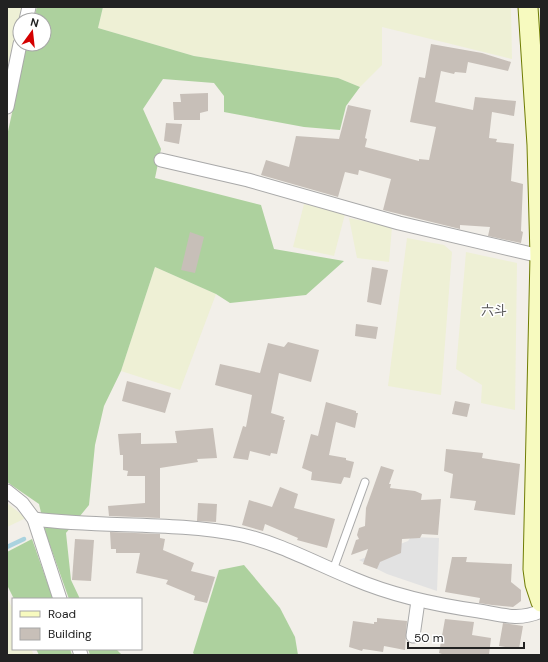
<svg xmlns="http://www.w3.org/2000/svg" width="548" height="662" font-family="'DM Sans','Noto Sans JP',sans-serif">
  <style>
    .farmland { fill: #eef0d5 }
    .forest { fill: #add19e }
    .parking { fill: #e2e2e2 }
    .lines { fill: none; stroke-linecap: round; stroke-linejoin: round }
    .stream { stroke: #aad3df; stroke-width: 4.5 }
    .building { fill: #c7bfb8 }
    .lane-casing { stroke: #a9a9a9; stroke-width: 9 }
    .street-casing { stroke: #a9a9a9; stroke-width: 15 }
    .secondary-casing { stroke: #707d05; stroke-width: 21 }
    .lane { stroke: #fff; stroke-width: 7 }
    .street { stroke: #fff; stroke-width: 13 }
    .secondary { stroke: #f7fabf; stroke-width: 19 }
    .labels { text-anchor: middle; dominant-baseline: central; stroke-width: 3; stroke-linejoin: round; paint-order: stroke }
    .quarter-label { font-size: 13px; fill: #555; stroke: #fff }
  </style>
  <rect width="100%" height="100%" fill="#f2efe9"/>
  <g class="farmland">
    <path d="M7,7H23L7,67Z"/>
    <path d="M103,7H511L512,59L382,27V65L360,87L338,78L194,56L98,28Z"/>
    <path d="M539,7H541V41L538,24Z"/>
    <path d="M304,204L345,214L334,256L293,247Z"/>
    <path d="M349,218L392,227L389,262L357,258Z"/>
    <path d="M407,238L444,245L452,252L441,395L388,386Z"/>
    <path d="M466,252L517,263L515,410L481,403L482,385L456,369Z"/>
    <path d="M155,267L216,294L180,390L121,371Z"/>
    <path d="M7,503L26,518L7,527Z"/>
    <path d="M7,597L13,610V649H31L34,655H7Z"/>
  </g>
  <g class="forest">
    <path d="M37,7H103L98,28L194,56L338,78L360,87L346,106L340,130L304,127L224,112V96L214,83L163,79L143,109L161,149L155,178L261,205L274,249L344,261L306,295L230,303L216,294L155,267L121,371L104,406L95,445L89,505L66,533L71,580L80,599H69L46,534L39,504L7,482V136L27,44H44V20H33Z"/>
    <path d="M32,539L53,599H14L7,585V552Z"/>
    <path d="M244,565L280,608L295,637L298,655H195L193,653L219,570Z"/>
    <path d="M36,649H70L72,655H39Z"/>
    <path d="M88,649H116L122,655H90Z"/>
  </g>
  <path class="parking" d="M411,537L439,538L437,591L387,574L359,560L408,541Z"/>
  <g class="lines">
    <path class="stream" d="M7,547L24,539"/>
  </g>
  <g class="building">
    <path d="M431,44L482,53L511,62L508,71L468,62L466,73L455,72L454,74L441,71L435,102L473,110L475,97L516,101L514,116L492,112L489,138L497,139L496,142L514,144L511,181L523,184L521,231L523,232L521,243L488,236L490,227L460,225V229L383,210L391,179L359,170L358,175L345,172L338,197L261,175L266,160L289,167L296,136L339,139L348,105L371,110L365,138L367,139L365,147L419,161V159L429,160L436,127L410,122L419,77L425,78Z"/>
    <path d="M208,93V111L200,113V120H174L173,102H181L180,94Z"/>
    <path d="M166,123L182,124L179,144L164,141Z"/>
    <path d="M190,232L204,237L195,273L181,270Z"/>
    <path d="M372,267L388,270L381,305L367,302Z"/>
    <path d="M356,324L378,327L376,339L355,336Z"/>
    <path d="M288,342L319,350L311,382L279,373L271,413L284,417L283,420H285L277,454L271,453L270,456L250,451L248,460L233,458L243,426L246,427L252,395L215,385L220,364L260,373L268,343L284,347Z"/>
    <path d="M127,381L171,393L165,413L122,401Z"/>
    <path d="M455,401L470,404L467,417L452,414Z"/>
    <path d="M326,402L356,411V413H358L355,428L336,422L329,455L346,458V460L354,462L350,478L344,477L341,484L311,480L312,472L302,468L311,434L318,436Z"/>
    <path d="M213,428L217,458L197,459L198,462L160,468V518L109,516L108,506L145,503V476H127L128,471L123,470V455H120L118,434L141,433V444L177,443L175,431Z"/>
    <path d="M446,449L483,453L482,458L520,464L515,515L474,510L476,501L450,498L453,474L444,471Z"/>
    <path d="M381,466L394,470L389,484H391L390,488L415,491L422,494L421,500L441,499L438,535L422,534L420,538L402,539L401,553L380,562L377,569L363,564L368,549L351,555L356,540L359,539L357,535L359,528L365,526L366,508Z"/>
    <path d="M280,487L298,494L294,508L335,519L327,548L297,540L298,538L265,524L263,531L242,525L249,500L272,507Z"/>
    <path d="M198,503L217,504L216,522L197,521Z"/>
    <path d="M110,532L160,534V538L165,539L163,550L194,563L191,571L215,577L207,603L194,600L195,596L166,584L168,580L136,573L140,553H116V549H111Z"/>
    <path d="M75,539L94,540L91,581L72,580Z"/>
    <path d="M452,557H467L466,562L512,564L511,582L521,590V601L513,607L492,605L479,603L480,598L445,592Z"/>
    <path d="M377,618L407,621L405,650L384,646L383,652L363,649L362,651L349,647L353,621L374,624V622H377Z"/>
    <path d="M445,619L474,622L472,635L491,638L489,655H445L439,653Z"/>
    <path d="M503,623L523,626L519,649L499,646Z"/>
  </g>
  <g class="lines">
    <defs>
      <path id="lane" d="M333,570L365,482"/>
      <g id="street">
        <path d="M26,20L29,7"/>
        <path d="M7,107L20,44"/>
        <path d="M161,160L248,180L399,223L540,256"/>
        <path d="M7,491L22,503L34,519L60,599"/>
        <path d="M34,519C103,528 173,521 242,535C281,544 317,564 354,579C394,596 436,605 479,611C502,615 519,621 541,611"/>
        <path d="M413,636L418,601"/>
        <path d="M79,649L81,655"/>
      </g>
      <path id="secondary" d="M528,7L537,145L540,256L533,569L535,584L541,602"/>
    </defs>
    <use href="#lane" class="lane-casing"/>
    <use href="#street" class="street-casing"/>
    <use href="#secondary" class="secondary-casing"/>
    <use href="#lane" class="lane"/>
    <use href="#street" class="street"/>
    <use href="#secondary" class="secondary"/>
  </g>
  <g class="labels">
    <g class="quarter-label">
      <text x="494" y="310">六斗</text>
    </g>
  </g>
  <rect width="548" height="662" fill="none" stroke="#222222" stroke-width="16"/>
  <rect x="12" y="598" width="130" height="52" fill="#ffffff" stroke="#a7a7a7"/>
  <rect x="20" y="611" width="20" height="6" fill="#f7fabf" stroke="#a7a7a7"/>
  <text x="48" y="618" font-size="12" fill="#222222">Road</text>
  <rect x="20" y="628" width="20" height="12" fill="#c7bfb8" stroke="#a7a7a7"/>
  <text x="48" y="638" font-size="12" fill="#222222">Building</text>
  <g transform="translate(32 32) rotate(15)"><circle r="19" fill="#ffffff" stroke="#a7a7a7"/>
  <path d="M0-3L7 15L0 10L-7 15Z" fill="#d40000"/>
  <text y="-6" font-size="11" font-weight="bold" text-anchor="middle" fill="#222222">N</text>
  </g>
  <path d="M408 642v6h116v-6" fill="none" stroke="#222222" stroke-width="2"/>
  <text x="414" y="642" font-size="12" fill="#222222" stroke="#ffffff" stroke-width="3" paint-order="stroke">50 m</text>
</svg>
